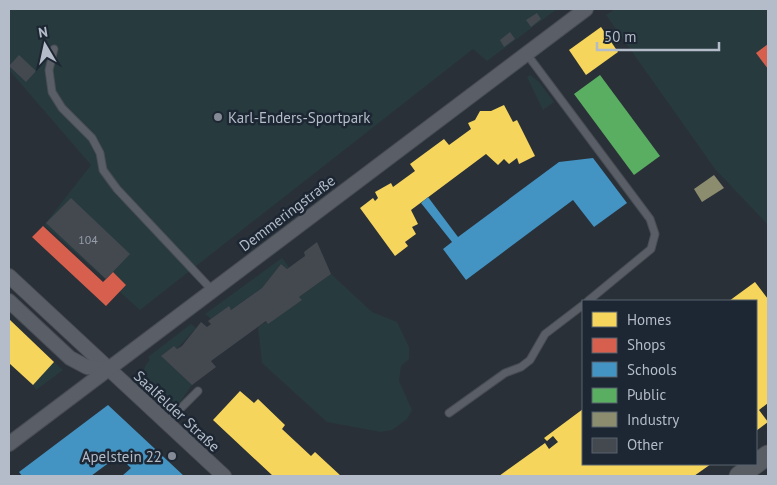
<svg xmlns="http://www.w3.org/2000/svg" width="777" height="485" font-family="'PT Sans',sans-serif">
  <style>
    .green { fill: #273a3e }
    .homes { fill: #f6d55c }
    .shops { fill: #d6604d }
    .schools { fill: #4393c3 }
    .public { fill: #5aae61 }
    .industry { fill: #8c8c6e }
    .building { fill: #444950 }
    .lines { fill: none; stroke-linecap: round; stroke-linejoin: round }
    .service-casing { stroke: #484c53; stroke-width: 9 }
    .minor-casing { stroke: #484c53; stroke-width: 16 }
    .secondary-casing { stroke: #484c53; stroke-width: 21 }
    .service { stroke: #5a5e66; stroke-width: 7 }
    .minor { stroke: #5a5e66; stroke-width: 14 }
    .secondary { stroke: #595d64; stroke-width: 19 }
    .tram { stroke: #595d64; stroke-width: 1 }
    .poi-dot { fill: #848b96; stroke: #1d2633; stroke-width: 2 }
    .labels { text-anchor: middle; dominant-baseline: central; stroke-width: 5; stroke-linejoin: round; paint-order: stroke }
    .number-label { font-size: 12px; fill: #989fab }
    .poi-label { font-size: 15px; fill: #b4bcc9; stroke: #1d2633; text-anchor: start }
    .street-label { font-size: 15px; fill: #b4bcc9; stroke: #1d2633 }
  </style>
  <rect width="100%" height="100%" fill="#2a3038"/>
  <g class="green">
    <path d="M9,9H557L487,61L473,49L140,310L44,225L91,165L9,70Z"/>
    <path d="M615,9H768V225L715,169L606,15Z"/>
    <path d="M530,75L539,82L554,102L543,110L527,77Z"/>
    <path d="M282,258L289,267L287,269L281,264L262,288L231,310L229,306L211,319L205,314Z"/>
    <path d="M331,274L372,312L397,322L409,347V359L401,366L399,381L412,410L407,419L392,430L381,432L327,422L262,363L258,327L301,300L299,297Z"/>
    <path d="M191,324L196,328L177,349L174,346L161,356L192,385L175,409C163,397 131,376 150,360L148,357Z"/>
    <path d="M54,362L63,370L36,390L33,385Z"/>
  </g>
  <g class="homes">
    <path d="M601,27L618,52L586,75L569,50Z"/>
    <path d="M504,105L513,122L517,120L535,156L519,164L517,158L509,164L504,159L498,165L486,154L411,210L418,224L412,227L416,234L405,242L408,246L395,256L360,208L373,198L375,201L378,198L375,192L391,183L393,187L415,171L410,164L444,139L449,145L471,129L468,123L475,120L480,111H491Z"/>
    <path d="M755,282L768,299V403L759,410L768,422L756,431V301H729Z"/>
    <path d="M9,319L54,362L33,385L9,363Z"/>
    <path d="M240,391L254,403L258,399L285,425L282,429L311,456L315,452L341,476H273L213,420Z"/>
    <path d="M583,409V464H711L694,476H499L545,443L549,449L558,442L553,436L547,441L544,438Z"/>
  </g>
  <g class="shops">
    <path d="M768,44V69L756,53Z"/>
    <path d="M43,226L103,282L113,272L126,285L106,306L32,237Z"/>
  </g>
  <g class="schools">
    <path d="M593,158L627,203L594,227L573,200L466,280L443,249L452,242L421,203L428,197L458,237L559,162Z"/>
    <path d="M108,405L184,476H122L131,468L118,456L91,476H22L19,472Z"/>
  </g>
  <path class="public" d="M600,75L660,156L634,175L574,94Z"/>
  <path class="industry" d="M714,175L724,188L702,202L694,189Z"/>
  <g class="building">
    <path d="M537,13L541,19L531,27L526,20Z"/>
    <path d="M510,32L515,39L504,47L500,40Z"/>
    <path d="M19,55L36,71L26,82L9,66Z"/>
    <path d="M71,198L130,254L106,279L46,223Z"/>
    <path d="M317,242L331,274L299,297L302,300L268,324L266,321L211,361L216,367L192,385L161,356L174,346L177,349L182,346L201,322L207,327L211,324L208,321L229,306L231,310L262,288L281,264L287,269L305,256L304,252Z"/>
  </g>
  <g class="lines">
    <defs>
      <g id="service">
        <path d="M54,49L49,70L52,92L62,108L92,138L100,153L103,170L117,189L212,290"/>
        <path d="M526,53L650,219L655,234L651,249L588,301"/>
        <path d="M449,413L505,373L521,367L530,360L545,334L583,305"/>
        <path d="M166,423L198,391"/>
      </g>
      <g id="minor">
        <path d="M9,276L224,476"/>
        <path d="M9,301L70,358L87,367L107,369"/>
        <path d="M9,444L586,9"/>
      </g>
      <path id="secondary" d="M739,476L768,455"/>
    </defs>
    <use href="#service" class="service-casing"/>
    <use href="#minor" class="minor-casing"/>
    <use href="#secondary" class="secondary-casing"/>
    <use href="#service" class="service"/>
    <use href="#minor" class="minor"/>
    <use href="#secondary" class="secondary"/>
    <path class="tram" d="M753,476L768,465"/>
  </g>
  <g class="poi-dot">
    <circle cx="218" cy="117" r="5"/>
    <circle cx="172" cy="456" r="5"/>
  </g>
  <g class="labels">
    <g class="number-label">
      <text x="88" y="239">104</text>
    </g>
    <g class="poi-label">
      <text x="228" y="117">Karl-Enders-Sportpark</text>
      <text x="162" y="456" text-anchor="end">Apelstein 22</text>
    </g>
    <g class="street-label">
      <text transform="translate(287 213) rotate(-37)">Demmeringstraße</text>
      <text transform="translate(177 411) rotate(43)">Saalfelder Straße</text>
    </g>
  </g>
  <rect width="777" height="485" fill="none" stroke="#b4bcc9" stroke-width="20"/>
  <rect x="582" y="300" width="175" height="165" fill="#1d2633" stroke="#59626f"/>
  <rect x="592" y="312" width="25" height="15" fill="#f6d55c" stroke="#59626f"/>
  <text x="627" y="325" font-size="15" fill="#b4bcc9">Homes</text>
  <rect x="592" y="338" width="25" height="15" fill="#d6604d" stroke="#59626f"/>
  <text x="627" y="350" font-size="15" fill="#b4bcc9">Shops</text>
  <rect x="592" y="362" width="25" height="15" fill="#4393c3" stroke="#59626f"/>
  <text x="627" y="375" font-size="15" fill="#b4bcc9">Schools</text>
  <rect x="592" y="388" width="25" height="15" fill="#5aae61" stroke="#59626f"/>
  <text x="627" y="400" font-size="15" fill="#b4bcc9">Public</text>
  <rect x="592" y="412" width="25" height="15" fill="#8c8c6e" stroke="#59626f"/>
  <text x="627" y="425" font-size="15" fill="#b4bcc9">Industry</text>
  <rect x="592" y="438" width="25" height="15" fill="#444950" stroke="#59626f"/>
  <text x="627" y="450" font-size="15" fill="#b4bcc9">Other</text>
  <g transform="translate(45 45) rotate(351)" stroke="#1d2633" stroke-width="4" paint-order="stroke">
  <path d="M0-4L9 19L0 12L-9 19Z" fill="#b4bcc9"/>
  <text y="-8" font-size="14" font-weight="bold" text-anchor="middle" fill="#b4bcc9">N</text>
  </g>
  <path d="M597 42v8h122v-8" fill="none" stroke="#b4bcc9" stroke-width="2.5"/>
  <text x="604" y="42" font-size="15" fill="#b4bcc9" stroke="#1d2633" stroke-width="4" paint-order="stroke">50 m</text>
</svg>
